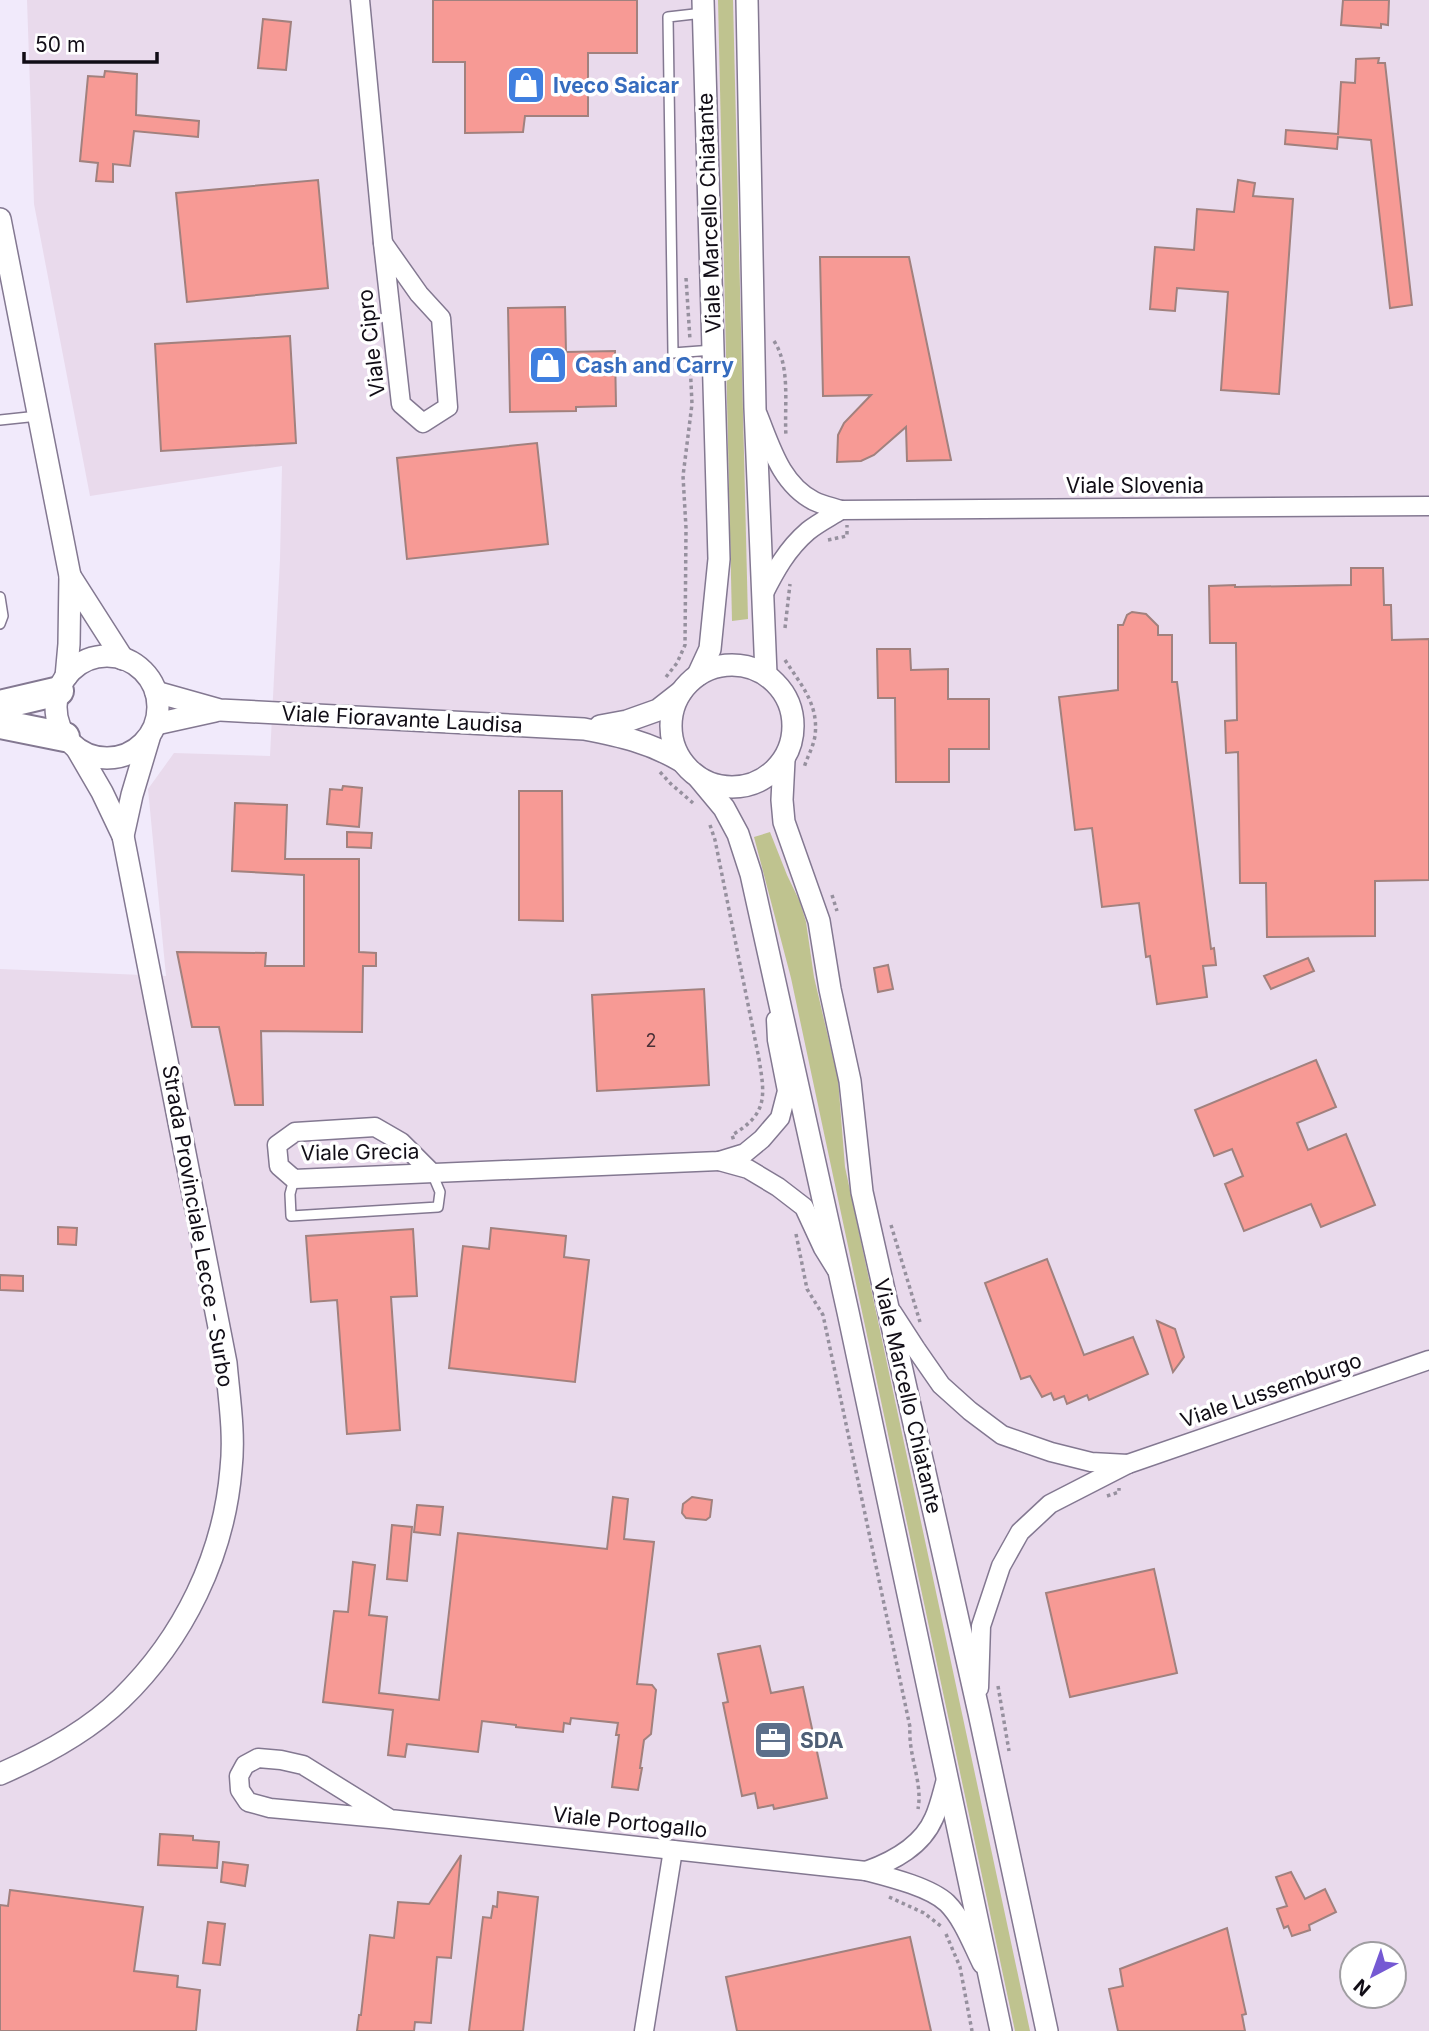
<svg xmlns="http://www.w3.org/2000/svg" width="1429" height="2031" font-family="Inter,sans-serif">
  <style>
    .industrial { fill: #e9daec; fill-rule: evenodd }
    .green { fill: #bfc38f }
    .building { fill: #f79a95; stroke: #a1817e; stroke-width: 2 }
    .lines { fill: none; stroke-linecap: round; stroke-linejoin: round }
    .service-casing { stroke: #837891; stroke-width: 12 }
    .minor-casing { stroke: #837891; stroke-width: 21 }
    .tertiary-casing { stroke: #837891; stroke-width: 24 }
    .trunk-casing { stroke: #837891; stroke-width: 32 }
    .path { stroke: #96909e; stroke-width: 3.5; stroke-dasharray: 3.5 3.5; stroke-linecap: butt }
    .service { stroke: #fff; stroke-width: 9 }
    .minor { stroke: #fff; stroke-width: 18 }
    .tertiary { stroke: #fff; stroke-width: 21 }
    .trunk { stroke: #fff; stroke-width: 28 }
    .labels { text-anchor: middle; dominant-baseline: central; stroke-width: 7; stroke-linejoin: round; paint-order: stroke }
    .number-label { font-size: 18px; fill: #4a3036 }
    .shop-label { font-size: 21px; font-weight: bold; fill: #366cbe; stroke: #fff; text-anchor: start }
    .street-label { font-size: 21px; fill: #110d16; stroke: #fff }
    .service-label { font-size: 21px; font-weight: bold; fill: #4e5e75; stroke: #fff; text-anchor: start }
  </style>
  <rect width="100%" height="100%" fill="#f1eafb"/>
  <path class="industrial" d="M27,0H1429V2031H0V969L166,976L148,789L174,753L270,756L280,559L282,466L90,496L34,204ZM1352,1954H1394V1996H1352Z"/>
  <g class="green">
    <path d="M718,0H733L748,619L732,621Z"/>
    <path d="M770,832L787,875L800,902L806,922L814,977L838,1079L845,1167L1030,2031H1015L791,978L754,837Z"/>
  </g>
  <g class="building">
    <path d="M433,0H637V53H588V116H525L523,132L465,133V62H433Z"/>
    <path d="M1343,0H1389L1388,25L1381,24V28L1341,25Z"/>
    <path d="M263,19L291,22L286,70L258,68Z"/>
    <path d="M1379,58L1378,63H1385L1412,305L1390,308L1371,140L1338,137L1337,149L1285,144L1286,130L1338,134L1341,82L1355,83L1356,59Z"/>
    <path d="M105,71L137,74L136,115L199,121L198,137L134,131L130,166L113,164V182L96,181L98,163L80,161L88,76L104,77Z"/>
    <path d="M318,180L328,288L187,302L176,193Z"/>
    <path d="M1238,180L1255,183L1253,196L1293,199L1279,394L1221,390L1228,292L1177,288L1175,311L1150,309L1155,247L1194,250L1197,209L1234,212Z"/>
    <path d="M820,257H909L951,460L907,461L906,427L874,455L861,461L837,462L838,435L844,423L871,395L823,396Z"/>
    <path d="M565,307L566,352L615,351L616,406L576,407V411L510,412L508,308Z"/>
    <path d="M290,336L296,443L161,451L155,344Z"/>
    <path d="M537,443L548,544L407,559L397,458Z"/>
    <path d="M1351,568H1383L1384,605H1391L1392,640L1429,639V880L1375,881V936L1267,937L1266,883H1240L1238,752L1226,753L1225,721L1237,720L1236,643H1210L1209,586L1235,585V587L1351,585Z"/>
    <path d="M1132,612L1146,614L1158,626V635H1172V682H1177L1211,949L1214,948L1216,965L1203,966L1207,997L1157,1004L1150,956L1146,957L1139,903L1102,907L1092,828L1075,830L1059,697L1118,690V625H1123L1127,615Z"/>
    <path d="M877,649H910L911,670L948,669V699H989V749H949V782H896L895,698H878Z"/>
    <path d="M343,786L362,788L359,827L327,824L330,789L342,790Z"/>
    <path d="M519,791H562L563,921L519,920Z"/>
    <path d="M235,803L287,805L285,859H359V952L376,953V966H363L362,1032L261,1031L263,1105H235L219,1027H192L177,952L266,953L265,966H304V875L232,871Z"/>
    <path d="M347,832L372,833L371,848L347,847Z"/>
    <path d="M1308,958L1314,971L1271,989L1264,976Z"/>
    <path d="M888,965L893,989L878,992L874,968Z"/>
    <path d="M704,989L709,1085L597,1091L592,995Z"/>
    <path d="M1316,1060L1336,1107L1297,1123L1308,1150L1346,1134L1375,1205L1321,1227L1311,1204L1244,1231L1225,1184L1243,1176L1232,1149L1214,1156L1195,1110Z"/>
    <path d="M58,1227L77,1228L76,1245L58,1244Z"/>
    <path d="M491,1228L566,1236L564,1257L589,1260L575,1382L449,1368L463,1246L489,1249Z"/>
    <path d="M413,1229L417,1296L391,1297L400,1430L347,1434L337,1300L311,1302L306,1236Z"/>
    <path d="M1047,1259L1084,1355L1133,1337L1148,1374L1089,1400L1087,1395L1067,1404L1064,1396L1054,1400L1051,1393L1042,1397L1030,1376L1021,1379L985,1283Z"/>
    <path d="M0,1275L23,1276V1291L0,1290Z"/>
    <path d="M1157,1321L1175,1329L1184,1357L1173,1372Z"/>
    <path d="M613,1497L628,1499L624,1539L654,1542L637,1684L652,1685L656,1690L651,1734L644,1740L640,1768H642L638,1790L612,1787L619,1735H616L618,1723L571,1718L570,1724L564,1723L563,1732L516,1727V1725L482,1721L478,1752L407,1744L405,1757L388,1755L393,1710L323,1702L334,1611L348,1612L353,1562L375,1565L369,1615L387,1617L379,1693L439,1700L458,1533L607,1549Z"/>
    <path d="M692,1497L712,1500L710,1517L706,1520L686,1518L682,1513L683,1504Z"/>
    <path d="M417,1505L443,1507L440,1535L414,1532Z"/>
    <path d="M392,1525L412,1527L407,1581L387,1579Z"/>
    <path d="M1154,1569L1177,1673L1070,1697L1046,1593Z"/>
    <path d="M760,1646L771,1693L803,1687L827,1798L774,1809L773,1805L758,1808L755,1793L742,1796L723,1703L728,1702L718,1654Z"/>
    <path d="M160,1834L193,1836V1840L219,1842L217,1868L158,1865Z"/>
    <path d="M461,1855L451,1958L437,1957L431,2023L415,2022L414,2031H357L359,2015H361L370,1935L394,1938L398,1902L429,1904Z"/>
    <path d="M223,1862L248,1865L245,1886L221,1882Z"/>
    <path d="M1291,1872L1305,1899L1325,1889L1336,1912L1309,1925L1310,1930L1292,1936L1288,1926L1284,1928L1277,1909L1287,1906L1276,1877Z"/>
    <path d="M10,1890L143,1907L134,1971L178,1976L177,1987L200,1990L196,2031H0V1905L8,1906Z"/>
    <path d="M498,1892L538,1897L523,2031H469L483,1917L491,1918L493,1906L497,1907Z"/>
    <path d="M208,1922L225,1924L220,1965L203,1963Z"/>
    <path d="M1227,1928L1246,2014L1242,2015L1245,2031H1118L1109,1989L1123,1986L1120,1969Z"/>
    <path d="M910,1937L931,2031H737L726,1977Z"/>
  </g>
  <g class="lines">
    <defs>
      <g id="service">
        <path d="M703,13L668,17L673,353L713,350"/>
        <path d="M0,420L38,416"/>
        <path d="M0,597L3,616L0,624"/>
        <path d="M294,1179L290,1194L291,1216L438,1207L440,1192L432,1173"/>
      </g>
      <g id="minor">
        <path d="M360,0L383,243"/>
        <path d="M383,243L419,294L441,318L448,407L423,423L401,404Z"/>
        <path d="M758,415C771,447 781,484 814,501C822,505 832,507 841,510C830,517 818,523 808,531C787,549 775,571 763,595"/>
        <path d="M841,510L1429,506"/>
        <path d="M719,1161L748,1169L778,1187L804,1207L823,1248L836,1269"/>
        <path d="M432,1173L401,1142L375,1127L295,1132L277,1145L279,1166L294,1179L719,1161L745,1153L762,1139L780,1118L787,1091L777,1040L776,1020"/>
        <path d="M892,1312L916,1349L941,1385L970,1411L1002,1435L1051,1452L1091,1462L1128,1464"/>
        <path d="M979,1688L981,1626L1001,1566L1020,1532L1050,1504L1128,1464L1429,1360"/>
        <path d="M390,1819L303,1765L281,1760L258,1758L245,1765L239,1776L240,1790L248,1802L270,1808L390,1819L866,1871C889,1877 930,1887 947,1903C963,1919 972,1944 982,1964"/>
        <path d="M866,1871C894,1861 922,1846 934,1818C940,1805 943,1789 947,1776"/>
        <path d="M644,2031L673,1850"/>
      </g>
      <g id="tertiary">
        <path d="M747,0L755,408L766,674"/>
        <path d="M0,219L70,576L69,644L66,677"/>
        <path d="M70,576L123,659"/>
        <circle cx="107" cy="707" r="51"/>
        <circle cx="732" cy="726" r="61"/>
        <path d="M698,675L710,649L719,559L703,0"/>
        <path d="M156,692L220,710L584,729C620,736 649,742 681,761"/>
        <path d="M156,724L215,711"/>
        <path d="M600,726L627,721L658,710L681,692"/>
        <path d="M784,760L782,800L784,822L819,921L830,989L850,1081L862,1192L979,1713L1047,2031"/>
        <path d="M699,778L724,808L738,834L751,874L848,1312L1001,2031"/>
        <path d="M123,836L132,795L149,738"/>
        <path d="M0,1774C44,1755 87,1732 121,1699C184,1638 224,1555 231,1469C235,1434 229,1397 226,1363L123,836L102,792L77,749"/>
      </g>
      <g id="trunk">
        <path d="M0,705L59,691"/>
        <path d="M0,724L65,737"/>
      </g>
    </defs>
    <use href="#service" class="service-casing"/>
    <use href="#minor" class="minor-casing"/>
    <use href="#tertiary" class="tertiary-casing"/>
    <use href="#trunk" class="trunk-casing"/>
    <g class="path">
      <path d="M686,278L690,340"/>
      <path d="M774,341C791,367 784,406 786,436"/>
      <path d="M828,540L847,536V525"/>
      <path d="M785,628L790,584"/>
      <path d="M785,660C801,685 819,704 815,736C813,748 807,757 804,768"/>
      <path d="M666,677L677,663L685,645L686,528L683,476L692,404L690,362"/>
      <path d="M660,772L671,784L693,803"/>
      <path d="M710,825L715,840L759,1059C765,1096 768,1114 732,1135L734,1141"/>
      <path d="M832,895L837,911"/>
      <path d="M891,1225L920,1322"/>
      <path d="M796,1234L807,1289L823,1315L910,1727C908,1756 923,1782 918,1809"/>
      <path d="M1107,1496L1119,1492V1488"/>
      <path d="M998,1686L1009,1751"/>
      <path d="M889,1897L924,1913L942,1927"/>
      <path d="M946,1934L960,1967L972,2031"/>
    </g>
    <use href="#service" class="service"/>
    <use href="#minor" class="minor"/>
    <use href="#tertiary" class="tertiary"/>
    <use href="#trunk" class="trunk"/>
  </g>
  <defs>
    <symbol id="shop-square" viewBox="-11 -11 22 22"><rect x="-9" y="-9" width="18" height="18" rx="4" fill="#3f7fe0" stroke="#fff"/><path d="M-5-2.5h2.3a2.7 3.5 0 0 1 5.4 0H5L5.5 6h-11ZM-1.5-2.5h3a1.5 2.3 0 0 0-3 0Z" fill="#fff"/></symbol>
    <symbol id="office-square" viewBox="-11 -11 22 22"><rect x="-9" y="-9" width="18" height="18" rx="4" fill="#5c6f8a" stroke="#fff"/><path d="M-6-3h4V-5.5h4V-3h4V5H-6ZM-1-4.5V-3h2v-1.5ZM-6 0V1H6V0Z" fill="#fff"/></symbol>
  </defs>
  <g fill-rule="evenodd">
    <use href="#shop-square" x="504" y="63" width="44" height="44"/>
    <use href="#shop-square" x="526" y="343" width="44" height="44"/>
    <use href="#office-square" x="751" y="1718" width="44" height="44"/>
  </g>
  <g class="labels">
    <g class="number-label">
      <text x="651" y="1040">2</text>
    </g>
    <g class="shop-label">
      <text x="553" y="85">Iveco Saicar</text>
      <text x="575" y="365">Cash and Carry</text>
    </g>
    <g class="street-label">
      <text transform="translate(709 213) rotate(-92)">Viale Marcello Chiatante</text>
      <text transform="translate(371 343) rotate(-97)">Viale Cipro</text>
      <text x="1135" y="485">Viale Slovenia</text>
      <text transform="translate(402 719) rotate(3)">Viale Fioravante Laudisa</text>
      <text transform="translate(360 1152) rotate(-1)">Viale Grecia</text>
      <text transform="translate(198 1226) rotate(80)">Strada Provinciale Lecce - Surbo</text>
      <text transform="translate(1271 1390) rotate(-19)">Viale Lussemburgo</text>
      <text transform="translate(908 1396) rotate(77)">Viale Marcello Chiatante</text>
      <text transform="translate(630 1822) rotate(6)">Viale Portogallo</text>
    </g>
    <g class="service-label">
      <text x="800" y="1740">SDA</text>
    </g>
  </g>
  <g transform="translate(1373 1975) rotate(221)"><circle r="33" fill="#ffffff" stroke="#a09ea2" stroke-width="2"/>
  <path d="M0-5L12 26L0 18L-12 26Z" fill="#7559d3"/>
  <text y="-10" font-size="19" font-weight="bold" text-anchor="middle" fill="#110d16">N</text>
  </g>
  <path d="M24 52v10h133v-10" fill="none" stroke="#110d16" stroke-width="3.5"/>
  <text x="35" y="52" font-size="21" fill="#110d16" stroke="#ffffff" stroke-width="5" paint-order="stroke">50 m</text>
</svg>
